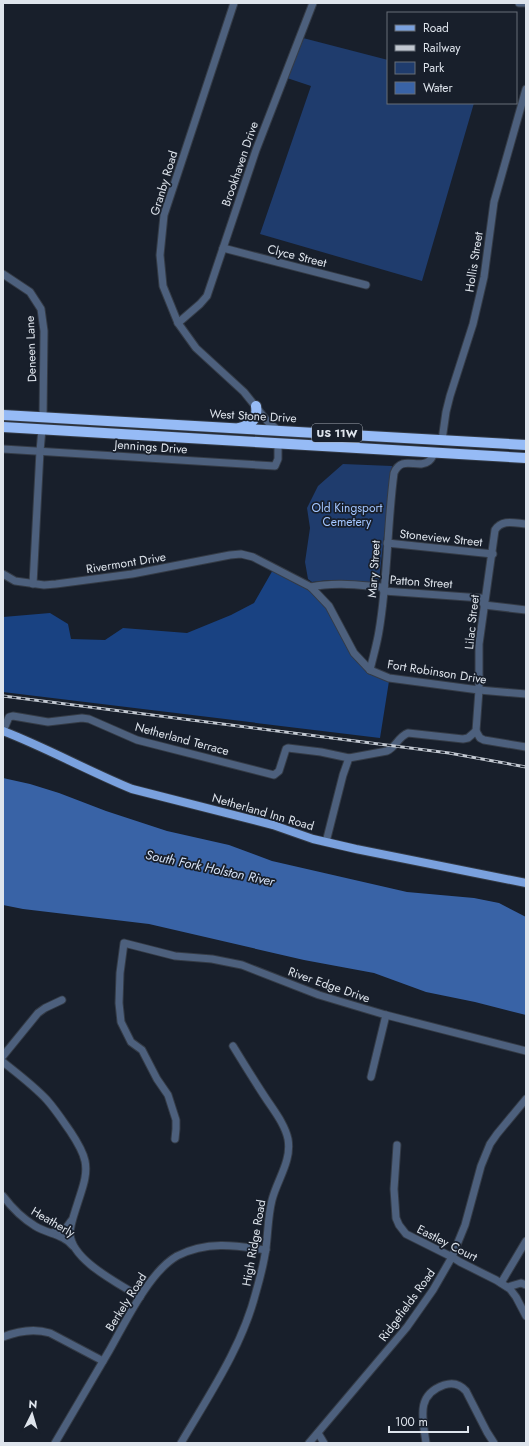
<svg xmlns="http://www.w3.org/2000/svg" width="529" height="1446" font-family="Jost,sans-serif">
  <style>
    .green { fill: #1f3c6d }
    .forest { fill: #194282 }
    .water { fill: #3963a6 }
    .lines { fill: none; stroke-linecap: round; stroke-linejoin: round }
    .minor-casing { stroke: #343b46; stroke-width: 9 }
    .major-casing { stroke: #343b46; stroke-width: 10 }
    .highway-casing { stroke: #343b46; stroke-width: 12 }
    .minor { stroke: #4d607d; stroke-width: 7 }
    .major { stroke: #7aa1de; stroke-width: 8 }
    .highway { stroke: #96bbf6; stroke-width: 10 }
    .rail-casing { stroke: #c2c8d1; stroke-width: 3 }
    .rail { stroke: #181f2b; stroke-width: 1.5; stroke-dasharray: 4.5; stroke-linecap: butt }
    .labels { text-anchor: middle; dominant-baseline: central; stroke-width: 3.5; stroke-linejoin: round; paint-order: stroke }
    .shield { fill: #181f2b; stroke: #a3a9b2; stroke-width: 1 }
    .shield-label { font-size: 11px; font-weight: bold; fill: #dee4ec }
    .street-label { font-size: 12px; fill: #dee4ec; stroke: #181f2b }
    .park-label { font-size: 12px; fill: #a3c6ff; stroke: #181f2b }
    .water-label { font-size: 13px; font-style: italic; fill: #d7e3f7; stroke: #181f2b }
  </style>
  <rect width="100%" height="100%" fill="#181f2b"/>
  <g class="green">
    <path d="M303,38L388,60V103H474L422,281L260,234L311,86L287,78Z"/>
    <path d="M343,464L392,466L379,580L374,583L329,580L312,582L308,579L305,562L310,528L307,508L318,486Z"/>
  </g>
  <path class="forest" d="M274,568L321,596L354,653L389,681L380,738L3,692V617L50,613L68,624L71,639L105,640L123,628L187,633L231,615L254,603Z"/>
  <path class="water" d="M3,778L30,784L59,793L106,811L167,831L229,845L272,861L407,892L474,898L499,903L526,917V1015L475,1002L426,992L374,973L304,960L149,924L23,909L3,905Z"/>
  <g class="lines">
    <defs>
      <g id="minor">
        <path d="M234,3L164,215L160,255L163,286L178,323L196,348L244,392L268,422L278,430"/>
        <path d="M519,3H526"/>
        <path d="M223,248L366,285"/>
        <path d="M3,274L30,292L41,309L44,331L43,417"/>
        <path d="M178,323L200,304L207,296L256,150L313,3"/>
        <path d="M442,440L446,412L450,396L473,324L484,277L494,202L526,89"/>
        <path d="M3,449L275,466L278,459V444"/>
        <path d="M387,543L493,554"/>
        <path d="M3,574L15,581L44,585L56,584L132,574L230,555L241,554L253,557L311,587L329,606L354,653L370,670L389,678L479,690L526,694"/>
        <path d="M33,584L40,451L42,429"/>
        <path d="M311,587C334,582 357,585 381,587L384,591L481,598L484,605L526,610"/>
        <path d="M370,670C373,657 377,644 379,631C388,579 387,525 394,473C402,454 418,470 429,461C432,459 433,455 435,452"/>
        <path d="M3,731L9,717L13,716L48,722L82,718L89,719L137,740L274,775L279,771L286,749L288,748L321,752L349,758"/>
        <path d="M476,731L479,690V644L495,530C502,519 514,523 526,524"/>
        <path d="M326,842L343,775L349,758L387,751C396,747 398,737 408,733L463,739L468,738L476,731L480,738L484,740L526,747"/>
        <path d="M3,1056L38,1013L45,1008L62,1000"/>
        <path d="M3,1062C18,1074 34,1086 47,1100C55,1109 63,1121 70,1131C76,1140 83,1151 85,1161C88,1175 82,1189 78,1202C75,1212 70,1224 70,1234C72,1261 120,1284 140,1297"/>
        <path d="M371,1077L386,1015"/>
        <path d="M175,1139L176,1129V1120L168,1095L157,1079L142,1050L131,1042L121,1022L119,1003L120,973L124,943L175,956L212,959L242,965L319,995L386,1015L526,1051"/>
        <path d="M397,1145L394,1189L396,1218L399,1225L406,1234L452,1257L460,1262L496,1280L510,1289L516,1297L526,1316"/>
        <path d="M3,1196C12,1208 22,1218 35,1226C48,1234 63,1234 73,1246"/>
        <path d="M52,1233L66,1228L71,1221"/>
        <path d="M501,1283L526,1241"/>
        <path d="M508,1287L521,1283L526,1285"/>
        <path d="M3,1337C18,1331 33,1328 50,1333L103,1361"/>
        <path d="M318,1433L324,1443"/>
        <path d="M55,1443C73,1412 91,1382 109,1351C125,1323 149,1272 177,1256C206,1241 235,1245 266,1250"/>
        <path d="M181,1443C209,1395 242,1347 256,1292C260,1278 264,1263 266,1248C268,1232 268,1216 272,1200C277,1180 292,1161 288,1139C285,1125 275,1112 267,1100C255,1082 244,1064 233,1046"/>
        <path d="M309,1443L407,1327L433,1290L452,1257L465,1225L481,1166L490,1144L497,1134L526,1099"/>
        <path d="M426,1443C423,1419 415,1395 444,1385C453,1382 460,1384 466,1391L487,1432L494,1443"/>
      </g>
      <path id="major" d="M3,731C47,748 88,771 132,789L273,825L313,839L356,849L526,883"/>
      <g id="highway">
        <path d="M3,415L526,445"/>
        <path d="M3,427L526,458"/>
        <path d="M239,428C252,424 258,419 256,406"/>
      </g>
    </defs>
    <use href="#minor" class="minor-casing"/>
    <use href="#major" class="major-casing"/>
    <use href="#highway" class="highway-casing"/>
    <use href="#minor" class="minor"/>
    <use href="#major" class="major"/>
    <use href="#highway" class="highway"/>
    <defs>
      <path id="rail" d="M3,696L449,753L526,767"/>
    </defs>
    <use href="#rail" class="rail-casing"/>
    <use href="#rail" class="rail"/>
  </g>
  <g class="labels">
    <rect class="shield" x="312" y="424" width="50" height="18" rx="3"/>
    <g class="shield-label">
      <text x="337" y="433">US 11W</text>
    </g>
    <g class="street-label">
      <text transform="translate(240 164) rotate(-71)">Brookhaven Drive</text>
      <text transform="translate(164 183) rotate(-73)">Granby Road</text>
      <text transform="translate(297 256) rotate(14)">Clyce Street</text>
      <text transform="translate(474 262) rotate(-81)">Hollis Street</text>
      <text transform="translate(31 349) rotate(-92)">Deneen Lane</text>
      <text transform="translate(253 416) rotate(3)">West Stone Drive</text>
      <text transform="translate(151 447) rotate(4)">Jennings Drive</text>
      <text transform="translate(441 538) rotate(6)">Stoneview Street</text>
      <text transform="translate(126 563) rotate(-9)">Rivermont Drive</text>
      <text transform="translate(374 569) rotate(-86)">Mary Street</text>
      <text transform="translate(421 582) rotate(4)">Patton Street</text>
      <text transform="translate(472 622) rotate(-84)">Lilac Street</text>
      <text transform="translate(437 672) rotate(9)">Fort Robinson Drive</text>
      <text transform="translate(182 739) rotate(15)">Netherland Terrace</text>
      <text transform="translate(263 812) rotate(16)">Netherland Inn Road</text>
      <text transform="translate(329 985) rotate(19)">River Edge Drive</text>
      <text transform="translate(53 1222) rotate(30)">Heatherly</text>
      <text transform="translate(254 1243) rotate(-80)">High Ridge Road</text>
      <text transform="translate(447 1243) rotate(27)">Eastley Court</text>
      <text transform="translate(126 1302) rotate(-58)">Berkely Road</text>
      <text transform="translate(407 1305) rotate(-54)">Ridgefields Road</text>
    </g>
    <g class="park-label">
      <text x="347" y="508">Old Kingsport<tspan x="347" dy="14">Cemetery</tspan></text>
    </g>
    <g class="water-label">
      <text transform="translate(210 868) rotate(12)">South Fork Holston River</text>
    </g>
  </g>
  <rect width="529" height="1446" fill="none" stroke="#dee4ec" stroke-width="8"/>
  <rect x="387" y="12" width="130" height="92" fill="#181f2b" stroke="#676e78"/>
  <rect x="395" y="25" width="20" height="6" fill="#7aa1de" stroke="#676e78"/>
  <text x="423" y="32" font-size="12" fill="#dee4ec">Road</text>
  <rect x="395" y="45" width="20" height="6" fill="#c2c8d1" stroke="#676e78"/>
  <text x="423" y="52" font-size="12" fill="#dee4ec">Railway</text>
  <rect x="395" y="62" width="20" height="12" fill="#1f3c6d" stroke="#676e78"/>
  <text x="423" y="72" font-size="12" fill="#dee4ec">Park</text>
  <rect x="395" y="82" width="20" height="12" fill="#3963a6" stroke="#676e78"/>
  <text x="423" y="92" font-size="12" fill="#dee4ec">Water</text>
  <g transform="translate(32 1414) rotate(5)" stroke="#181f2b" stroke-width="3" paint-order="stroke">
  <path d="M0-3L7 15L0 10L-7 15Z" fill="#dee4ec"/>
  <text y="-6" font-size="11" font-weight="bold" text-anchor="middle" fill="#dee4ec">N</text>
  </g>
  <path d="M389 1426v6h79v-6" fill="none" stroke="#dee4ec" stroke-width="2"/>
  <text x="395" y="1426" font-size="12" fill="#dee4ec" stroke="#181f2b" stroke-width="3" paint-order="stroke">100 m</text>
</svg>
